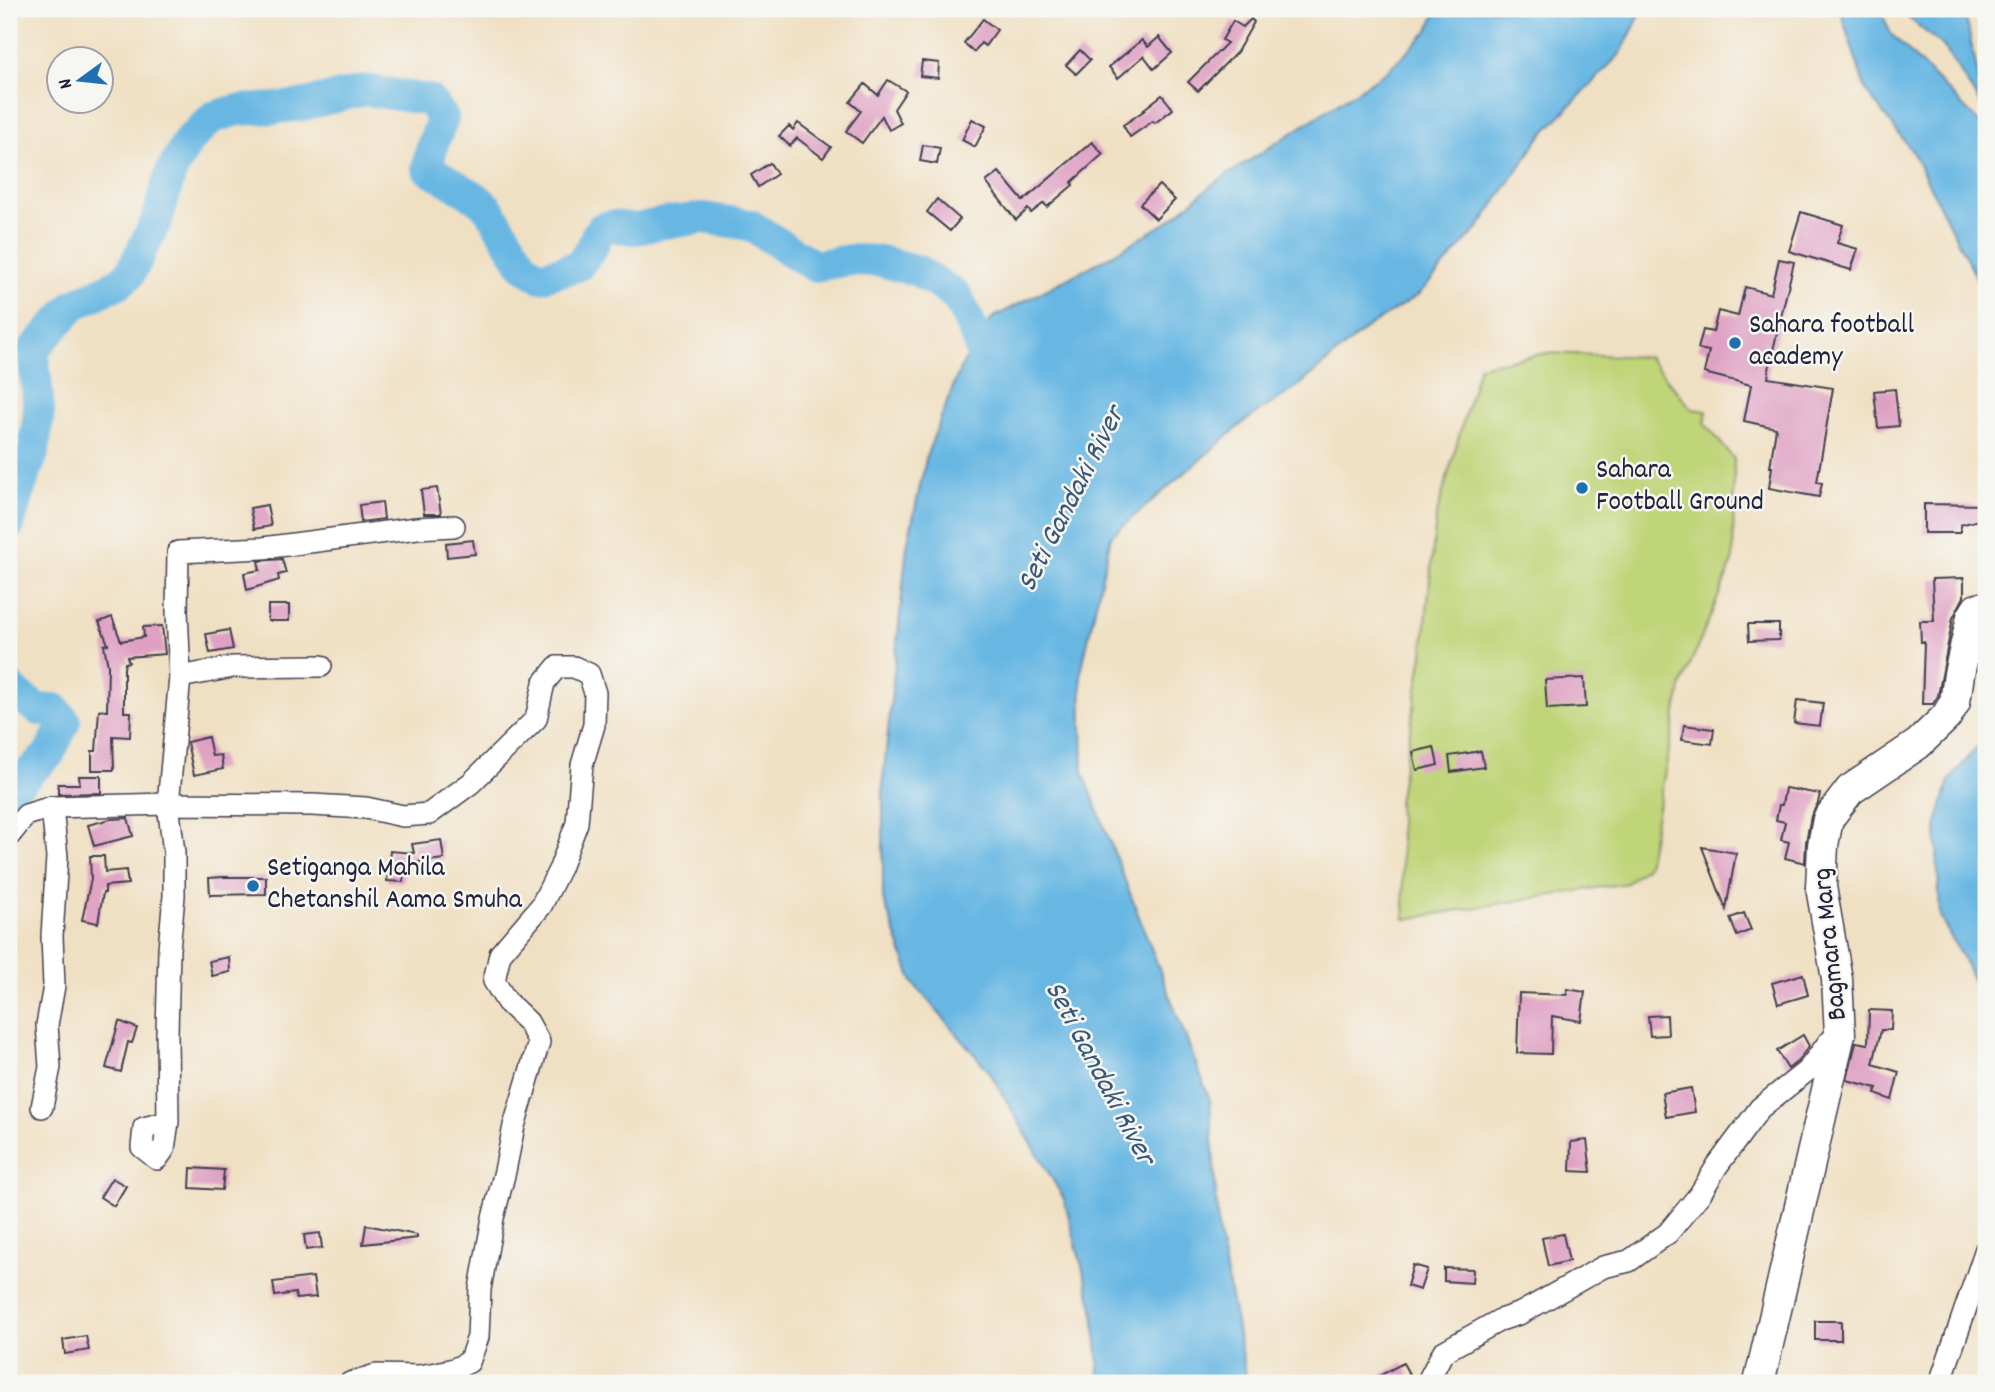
<svg xmlns="http://www.w3.org/2000/svg" width="1995" height="1392" font-family="Dekko,sans-serif">
  <style>
    .green { fill: #c0d478; stroke: #717b5a; stroke-width: 2 }
    .water { fill: #68b7e3; stroke: #456c8f; stroke-width: 2 }
    .lines { fill: none; stroke-linecap: round; stroke-linejoin: round }
    .river { stroke: #68b7e3; stroke-width: 32 }
    .building { fill: #dfa1c3 }
    .minor-casing { stroke: #413e4f; stroke-width: 24 }
    .secondary-casing { stroke: #413e4f; stroke-width: 33 }
    .minor { stroke: #fff; stroke-width: 21 }
    .secondary { stroke: #fff; stroke-width: 30 }
    .poi-dot { fill: #1f6fb2; stroke: #f6f6f2; stroke-width: 2.5 }
    .labels { text-anchor: middle; dominant-baseline: central; stroke-width: 5; stroke-linejoin: round; paint-order: stroke }
    .poi-label { font-size: 28px; fill: #22223b; stroke: #f6f6f2; text-anchor: start }
    .street-label { font-size: 28px; fill: #22223b; stroke: #f6f6f2 }
    .water-label { font-size: 30px; font-style: italic; fill: #3a5676; stroke: #f6f6f2 }
  </style>
  <rect width="100%" height="100%" fill="#f6f6f2"/>
  <filter id="ink" filterUnits="userSpaceOnUse"><feTurbulence type="fractalNoise" baseFrequency=".0143" numOctaves="2"/><feDisplacementMap in="SourceGraphic" scale="14" xChannelSelector="R" yChannelSelector="G"/><feConvolveMatrix kernelMatrix="1 2 1 2 8 2 1 2 1" color-interpolation-filters="sRGB"/></filter>
  <filter id="wash" filterUnits="userSpaceOnUse"><feTurbulence type="fractalNoise" baseFrequency=".00686" numOctaves="4" result="noise"/><feDisplacementMap in="SourceGraphic" scale="28" xChannelSelector="R" yChannelSelector="G"/><feGaussianBlur stdDeviation="1.57" result="paint"/><feColorMatrix in="noise" values="0 0 0 0 0 0 0 0 0 0 0 0 0 0 0 0 0 1.4 0 .05"/><feComposite in="paint" operator="in"/></filter>
  <g filter="url(#wash)">
    <rect width="100%" height="100%" fill="#f0e0c3"/>
    <path class="green" d="M1547,353L1648,357L1692,409L1707,411L1705,424L1734,459L1733,561L1681,687L1647,866L1627,883L1405,919L1398,802L1423,654L1436,517L1479,366Z"/>
    <g class="water">
      <path d="M1438,9H1643L1621,53L1540,137L1479,227L1418,295L1368,327L1301,384L1244,422L1111,536L1081,672L1083,772L1210,1100L1218,1228L1246,1377L1245,1383H1099V1363L1093,1308L1064,1199L989,1071L913,983L883,899V780L907,546L927,454L960,369L992,318L1105,259L1169,221L1213,184L1386,72L1427,32Z"/>
      <path d="M1840,9H1880L1891,34L1986,129V297L1912,151L1866,91Z"/>
      <path d="M1898,9H1964L1986,113L1944,47Z"/>
      <path d="M1986,736V1009L1962,957L1940,917L1936,827L1949,781Z"/>
    </g>
    <g class="lines">
      <g class="river">
        <path d="M9,525L20,487L34,450L39,410L33,350L74,305L119,283L129,275L157,220L171,172L188,141L213,117L238,110L276,108L303,105L365,90L429,100L443,118L433,143L427,168L477,198L488,208L524,266L540,277L578,266L592,248L597,234L602,228L612,226L636,229L663,223L704,218L750,225L814,266L849,260L880,261L918,271L957,296L978,341L988,382"/>
        <path d="M9,685L14,692L39,710L55,709L65,721L49,754L18,783L9,789"/>
      </g>
    </g>
    <g id="blocks">
      <g class="building">
        <path d="M983,19L997,30L985,46L981,43L974,52L964,43Z"/>
        <path d="M1251,19L1254,22L1237,52L1198,91L1188,82L1227,43L1222,40L1233,21L1243,27Z"/>
        <path d="M1159,37L1172,53L1154,69L1144,56L1118,78L1109,67L1142,40L1148,47Z"/>
        <path d="M1080,50L1090,60L1076,74L1066,65Z"/>
        <path d="M922,61L939,63L938,78L920,76Z"/>
        <path d="M888,80L906,91L894,109L901,123L889,130L882,116L862,143L846,131L861,111L850,102L865,84L878,95Z"/>
        <path d="M1162,95L1173,109L1155,123L1153,121L1130,137L1123,125L1145,110L1144,109Z"/>
        <path d="M972,119L986,126L975,147L962,140Z"/>
        <path d="M798,123L831,147L823,158L797,138L790,146L779,136L789,126L793,130Z"/>
        <path d="M1092,142L1103,154L1072,182L1073,185L1047,207L1044,203L1031,213L1028,209L1016,220L986,182L999,172L1023,201Z"/>
        <path d="M923,145L940,148L937,164L920,161Z"/>
        <path d="M770,163L777,174L758,187L751,175Z"/>
        <path d="M1159,185L1175,200L1156,219L1140,204Z"/>
        <path d="M937,199L960,219L950,231L927,212Z"/>
        <path d="M1801,212L1843,225L1837,243L1858,249L1851,270L1789,251Z"/>
        <path d="M1779,259L1794,262L1770,363L1768,378L1833,388L1817,482L1822,483L1819,497L1769,488L1772,467H1770L1776,428L1744,421L1751,385L1704,373L1709,351L1698,349L1703,330L1713,332L1718,311L1738,316L1745,287L1771,294Z"/>
        <path d="M1895,389L1899,426L1878,428L1874,391Z"/>
        <path d="M437,488L441,514H424L421,490Z"/>
        <path d="M382,502L384,519L361,522L359,505Z"/>
        <path d="M1924,504L1986,505V518L1960,525V533H1924Z"/>
        <path d="M267,505L271,526L254,529L250,508Z"/>
        <path d="M473,540L475,554L447,557L446,543Z"/>
        <path d="M282,559L286,573L278,575L279,580L247,590L244,573L260,570L258,561Z"/>
        <path d="M1964,578V597L1953,618L1938,696L1933,704H1922L1924,642H1921L1920,621H1934L1932,579Z"/>
        <rect x="268" y="605" width="21" height="16"/>
        <path d="M112,617L121,641L144,637L143,627L162,626L165,654L127,657L129,662L125,663L124,668V712H131L130,737L113,736L114,770H92V751H96L99,710L107,711L108,666L104,645L108,644L99,622Z"/>
        <path d="M1748,624H1779V640L1749,641Z"/>
        <path d="M229,630L233,649L210,653L206,634Z"/>
        <path d="M1584,678L1586,707L1547,709L1545,680Z"/>
        <path d="M1797,700L1823,703L1820,726L1794,723Z"/>
        <path d="M1684,725L1714,729L1712,744L1682,740Z"/>
        <path d="M208,737L212,756L221,755L223,769L194,775L187,742Z"/>
        <path d="M1434,747L1438,765L1417,770L1413,752Z"/>
        <path d="M1481,751L1484,767L1451,772L1449,756Z"/>
        <path d="M79,776H101V793L58,794V784H80Z"/>
        <path d="M1785,788L1820,794L1818,803L1811,816L1806,842L1805,863L1785,858L1789,842L1781,840L1785,822L1776,820L1779,805H1782Z"/>
        <path d="M128,818L133,836L94,846L88,825L111,819Z"/>
        <path d="M441,840L444,859L405,864L403,882L387,881L390,851L414,853L412,844Z"/>
        <path d="M1702,847L1736,853L1726,909Z"/>
        <path d="M90,856H104L105,872L126,870L128,884L105,886V893H103L98,923L82,920L91,879Z"/>
        <path d="M223,877H266V894L210,895L209,878Z"/>
        <path d="M1744,913L1751,930L1737,936L1730,918Z"/>
        <path d="M229,957L230,972L212,976L209,961Z"/>
        <path d="M1803,974L1808,995L1778,1004L1772,983Z"/>
        <path d="M1567,989L1585,992L1581,1021L1552,1016L1551,1054L1517,1053L1519,993L1567,995Z"/>
        <path d="M1869,1010L1892,1011L1891,1030H1881L1873,1064L1899,1072L1892,1100L1875,1094L1877,1088L1847,1080L1856,1042L1868,1044Z"/>
        <path d="M1667,1015L1668,1035L1650,1036L1648,1016Z"/>
        <path d="M119,1021L137,1028L132,1043L128,1042L121,1072L106,1068Z"/>
        <path d="M1803,1035L1809,1046L1798,1061L1788,1069L1777,1051Z"/>
        <path d="M1691,1088L1695,1112L1666,1117L1662,1093Z"/>
        <path d="M1587,1140L1591,1172L1570,1171L1571,1142Z"/>
        <path d="M191,1168L224,1170L222,1190L190,1188Z"/>
        <path d="M112,1178L126,1186L114,1206L100,1197Z"/>
        <path d="M366,1225L417,1235V1238L363,1244Z"/>
        <path d="M320,1233L322,1248L306,1250L304,1235Z"/>
        <path d="M1563,1234L1569,1261L1548,1266L1542,1238Z"/>
        <path d="M1413,1265L1427,1269L1420,1290L1407,1286Z"/>
        <path d="M1444,1268L1473,1269L1472,1283L1444,1281Z"/>
        <path d="M313,1277L316,1297L296,1299L295,1293L275,1296L273,1282Z"/>
        <rect x="1815" y="1321" width="26" height="19"/>
        <path d="M86,1336L89,1350L65,1354L63,1340Z"/>
        <path d="M1403,1363L1414,1383H1366Z"/>
      </g>
    </g>
  </g>
  <g filter="url(#ink)">
    <use href="#blocks" fill-opacity="0" stroke="#413e4f" stroke-width="2"/>
    <g class="lines">
      <defs>
        <g id="minor">
          <path d="M180,677L233,667L321,666"/>
          <path d="M9,836L26,815L52,807L168,804L312,805L366,808L403,816L429,814L471,783L536,719L544,683L557,667H574L589,674L595,693L594,725L582,765L577,823L560,868L541,906L500,954L494,981L507,1002L528,1022L539,1042L514,1126L505,1171L493,1218L480,1289L478,1337L469,1362L454,1369L437,1373L418,1376L376,1375L350,1383"/>
          <path d="M42,1107L50,1067L47,1025L54,986L52,936L57,857L52,807"/>
          <path d="M168,1122L144,1128L142,1147L157,1159L164,1149L168,1122L167,1034L169,949L174,896V852L168,804L180,677L177,611L178,552L263,548L417,528L454,526"/>
          <path d="M1427,1383L1443,1352L1500,1320L1521,1313L1603,1267L1629,1261L1668,1233L1700,1194L1717,1166L1760,1108L1808,1070L1828,1043L1839,1035"/>
          <path d="M1940,1383L1986,1249"/>
        </g>
        <path id="secondary" d="M1759,1383L1840,1034L1837,979L1821,887L1823,845L1828,819L1850,790L1918,744L1946,717L1955,702L1959,674L1972,617L1977,609L1986,607"/>
      </defs>
      <use href="#minor" class="minor-casing"/>
      <use href="#secondary" class="secondary-casing"/>
      <use href="#minor" class="minor"/>
      <use href="#secondary" class="secondary"/>
    </g>
  </g>
  <g class="poi-dot">
    <circle cx="1735" cy="343" r="7"/>
    <circle cx="1582" cy="488" r="7"/>
    <circle cx="253" cy="886" r="7"/>
  </g>
  <g class="labels">
    <g class="poi-label">
      <text x="1749" y="327">Sahara football<tspan x="1749" dy="32">academy</tspan></text>
      <text x="1596" y="472">Sahara<tspan x="1596" dy="32">Football Ground</tspan></text>
      <text x="267" y="870">Setiganga Mahila<tspan x="267" dy="32">Chetanshil Aama Smuha</tspan></text>
    </g>
    <g class="street-label">
      <text transform="translate(1832 944) rotate(-96)">Bagmara Marg</text>
    </g>
    <g class="water-label">
      <text transform="translate(1073 500) rotate(-63)">Seti Gandaki River</text>
      <text transform="translate(1098 1074) rotate(62)">Seti Gandaki River</text>
    </g>
  </g>
  <rect width="1995" height="1392" fill="none" stroke="#f6f6f2" stroke-width="35"/>
  <g transform="translate(80 80) rotate(255)"><circle r="33" fill="#f6f6f2" stroke="#a1a1a9" stroke-width="2"/>
  <path d="M0-5L12 26L0 18L-12 26Z" fill="#1f6fb2"/>
  <text y="-10" font-size="19" font-weight="bold" text-anchor="middle" fill="#22223b">N</text>
  </g>
</svg>
